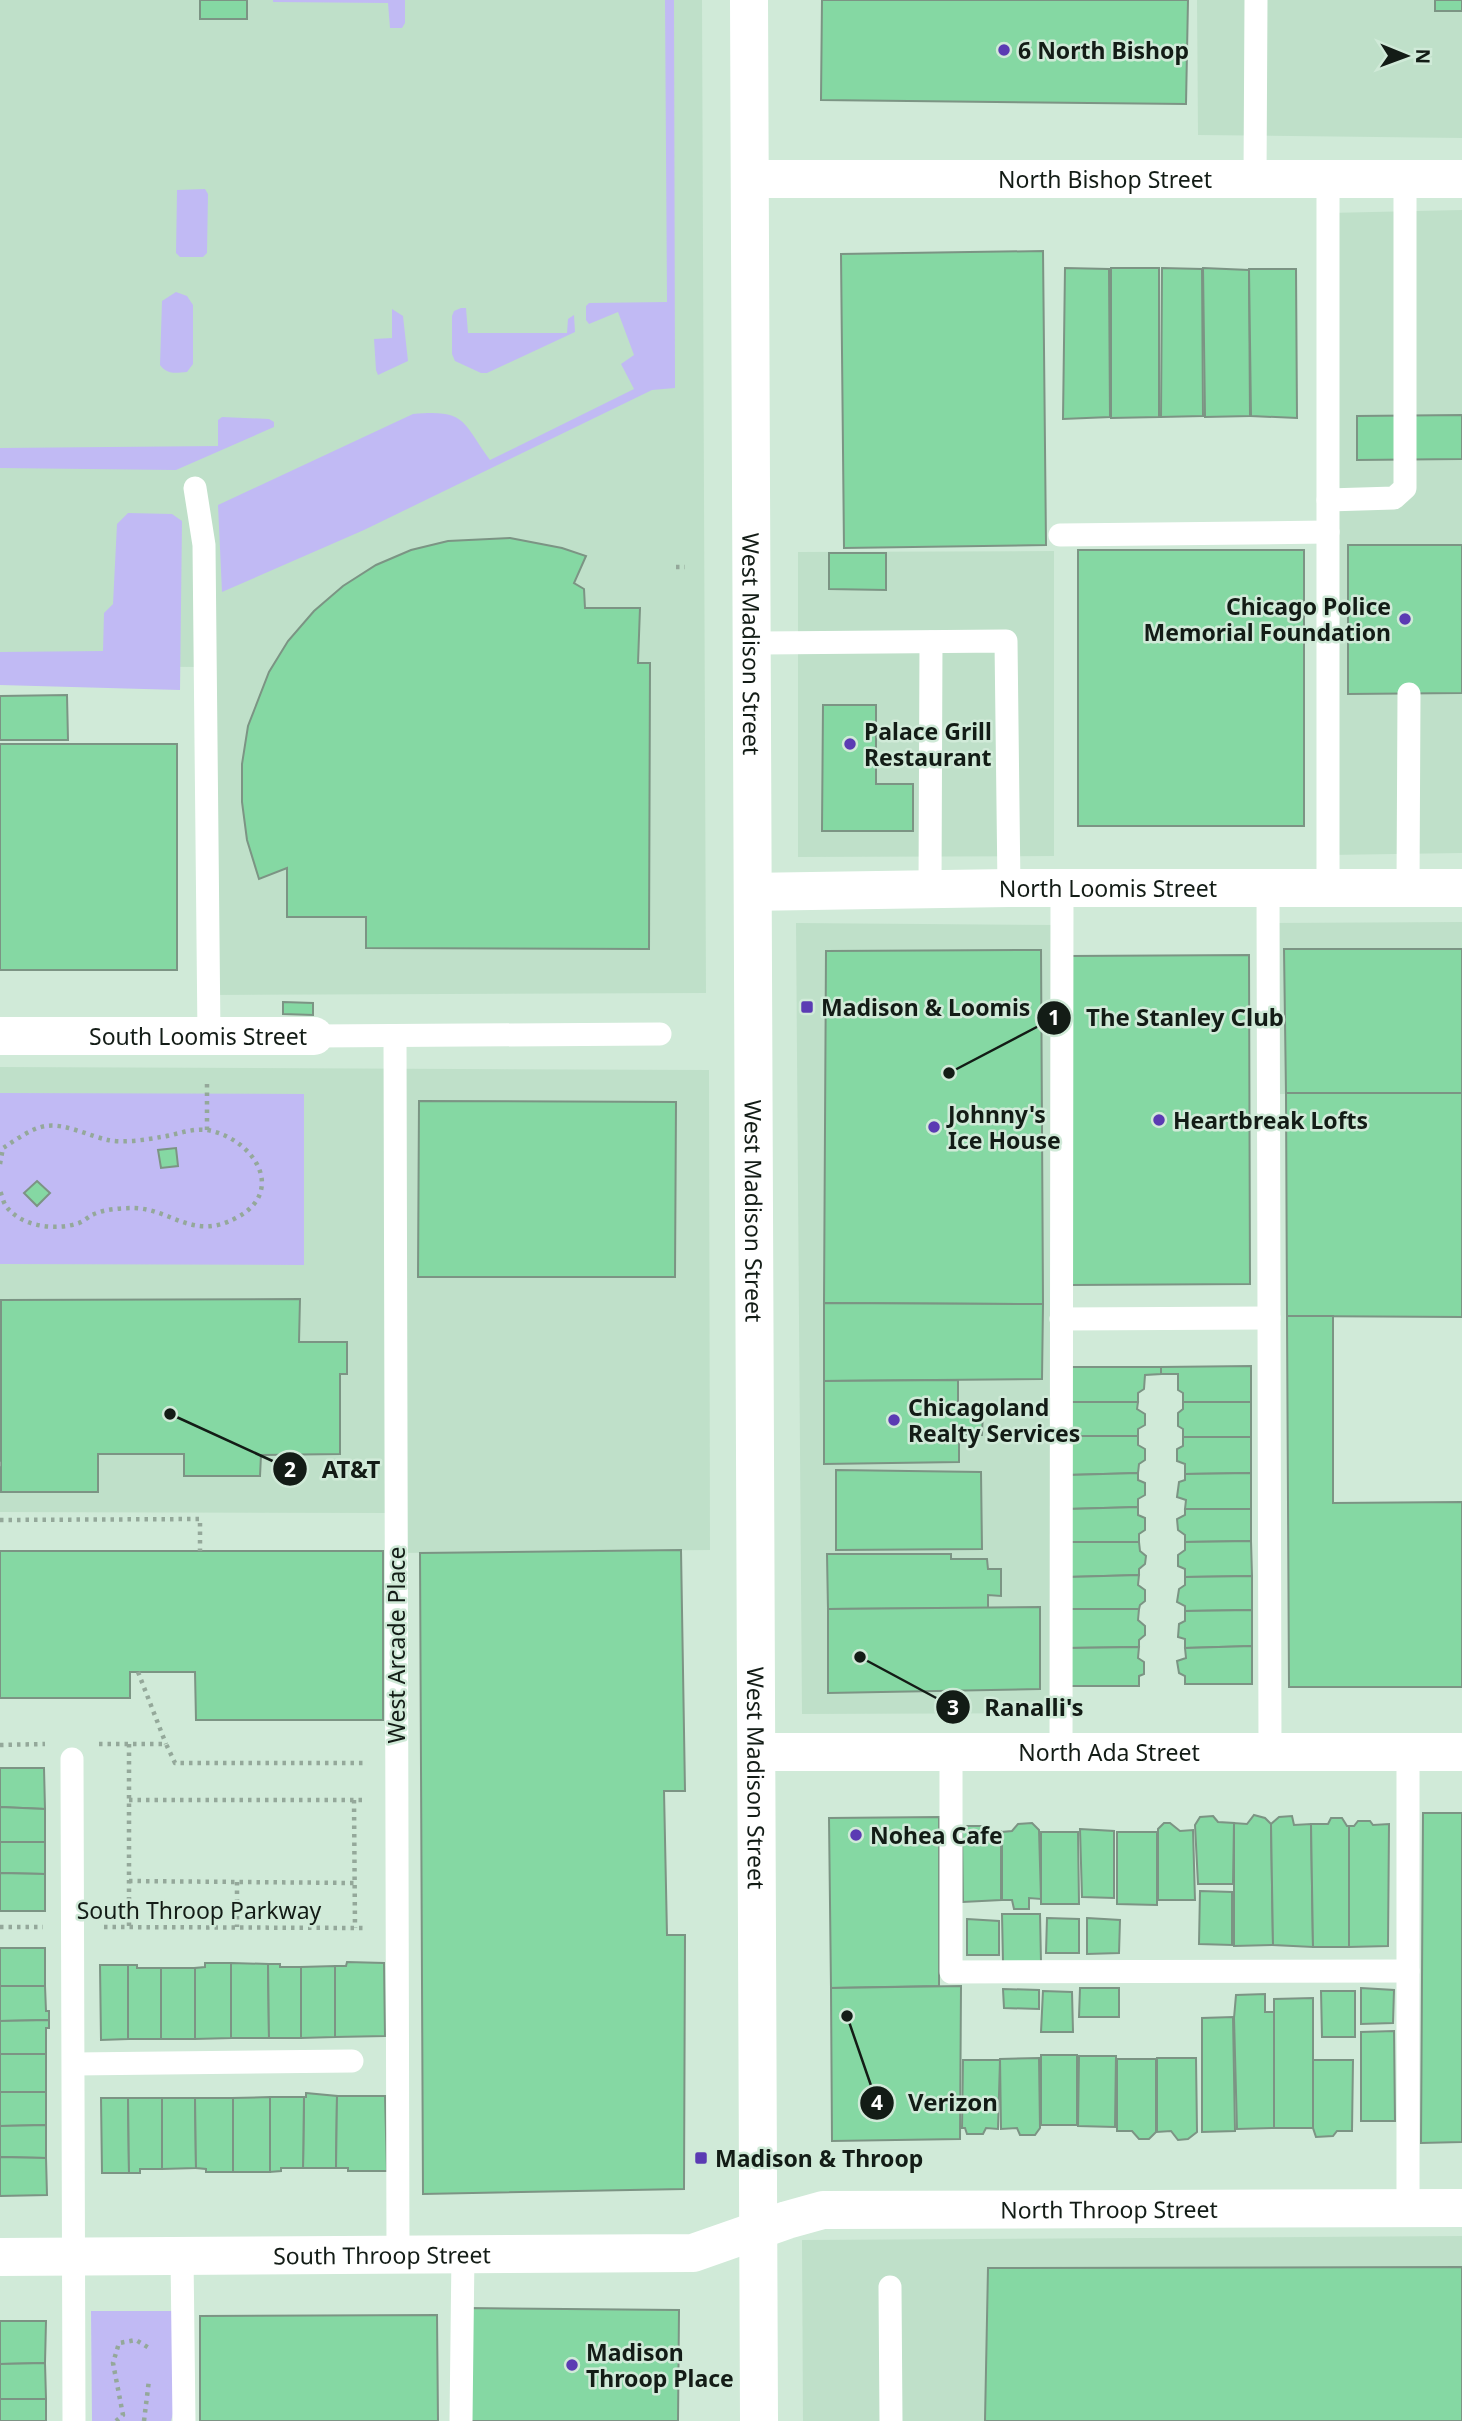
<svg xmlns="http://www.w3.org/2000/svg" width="1462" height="2421" font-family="'Noto Sans',sans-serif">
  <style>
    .built { fill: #bfe0c9 }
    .green { fill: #c1baf4 }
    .building { fill: #85d8a3; stroke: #7c9484; stroke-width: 2 }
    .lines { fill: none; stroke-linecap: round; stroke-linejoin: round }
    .path { stroke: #94a89a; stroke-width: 4.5; stroke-dasharray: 3.5 5; stroke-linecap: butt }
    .lane { stroke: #fff; stroke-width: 23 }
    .street { stroke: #fff; stroke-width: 38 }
    .secondary { stroke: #fff; stroke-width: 38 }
    .poi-dot { fill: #5b3bb3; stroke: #d0ead8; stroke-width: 2.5 }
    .labels { text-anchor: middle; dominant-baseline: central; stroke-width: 5; stroke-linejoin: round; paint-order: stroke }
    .poi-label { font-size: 23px; font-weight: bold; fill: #131c16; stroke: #d0ead8; text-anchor: start }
    .street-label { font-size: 23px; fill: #131c16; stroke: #d0ead8 }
    .leader { fill: none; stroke: #131c16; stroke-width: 2.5 }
    .callout-dot { fill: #131c16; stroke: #d0ead8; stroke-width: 2.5 }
    .mark-label { font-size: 21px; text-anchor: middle; font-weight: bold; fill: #fff }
    .callout-label { font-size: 24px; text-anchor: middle; font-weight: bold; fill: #131c16; stroke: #d0ead8; stroke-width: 5; stroke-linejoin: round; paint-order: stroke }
  </style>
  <rect width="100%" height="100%" fill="#d0ead8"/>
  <g class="built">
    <path d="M0,0H702L706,993L208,995L205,667L0,666Z"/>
    <path d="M1197,0H1462V138L1198,135Z"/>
    <path d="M1462,210V853L1328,855V213Z"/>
    <path d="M1054,551V856L798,857V552Z"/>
    <path d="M1462,922V1094H1269L1268,923Z"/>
    <path d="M796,923L1055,925L1060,1713L802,1714Z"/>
    <path d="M0,1067L709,1070L710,1550L396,1553L395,1513L0,1512Z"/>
    <path d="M1462,2236V2421H803L802,2240Z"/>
  </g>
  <g class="green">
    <path d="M273,0H405V23L402,28H390L388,3L273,2Z"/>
    <path d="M665,0H674L675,388L652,390L364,530L222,592L218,505L413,414C467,409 462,422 490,460L634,389L621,364L634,355L618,312L589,324L586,320V306L589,303L667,302Z"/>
    <path d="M205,189L208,194L207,253L203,257H180L176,253L177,190Z"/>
    <path d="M176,292L187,296L193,305V364L187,372C175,373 168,375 160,365L162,301Z"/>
    <path d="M461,308H466L468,333H567L568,319L574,315L575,332L487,373H481L455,361L452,354V316L454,311Z"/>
    <path d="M392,309L403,316L408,361L378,375L376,370L374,339L392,338Z"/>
    <path d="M222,417L269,419L274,422V427L176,470L0,468V448L218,446V420Z"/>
    <path d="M128,513L172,514L182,521L180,690L0,685V652L103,651L104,613L113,604L117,524Z"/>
    <path d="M0,1093L304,1094V1265L0,1264Z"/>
    <path d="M91,2311H174V2410L171,2421H92Z"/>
  </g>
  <g class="building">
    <rect x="200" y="0" width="47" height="19"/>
    <path d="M822,0H1188L1186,104L821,100Z"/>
    <rect x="1435" y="0" width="27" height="11"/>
    <path d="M1043,251L1046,545L844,548L841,254Z"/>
    <path d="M1065,268L1109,269L1110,417L1063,419Z"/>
    <path d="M1111,268H1159V417L1111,418Z"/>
    <path d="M1162,268L1202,269L1203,416L1161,417Z"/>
    <path d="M1203,268L1249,270L1250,416L1205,417Z"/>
    <path d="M1249,269H1296L1297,418L1251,416Z"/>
    <path d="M1462,415V459L1357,460V416Z"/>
    <path d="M510,538L562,548L586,556L574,583L584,589L585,608H640L638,663H650L649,949L366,948V917H287V868L259,879L247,840L242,802V764L248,726L269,672L288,641L314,611L343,586L376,565L411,550L448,541Z"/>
    <path d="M1348,545H1462V693L1348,694Z"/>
    <rect x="1078" y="550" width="226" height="276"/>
    <path d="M829,553H886V590L829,589Z"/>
    <path d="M67,695L68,740H0V696Z"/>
    <path d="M823,705H876V784H913V831H822Z"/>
    <rect x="0" y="744" width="177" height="226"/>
    <path d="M1284,949H1462V1093H1286Z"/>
    <path d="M1041,950L1043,1304L824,1303L826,951Z"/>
    <path d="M1249,955L1250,1284L1070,1285L1069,956Z"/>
    <path d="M283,1002L313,1003V1015L283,1014Z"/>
    <path d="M1286,1093H1462V1317L1287,1316Z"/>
    <path d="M419,1101L676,1102L675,1277H418Z"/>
    <path d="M176,1148L178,1166L161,1168L158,1150Z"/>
    <path d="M37,1181L50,1193L37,1206L24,1193Z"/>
    <path d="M300,1299L299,1342H347V1374H340V1454L261,1455L260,1476H184V1454H98V1492H1V1300Z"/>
    <path d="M824,1303L1043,1304L1042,1379L824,1381Z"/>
    <path d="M1287,1316H1333V1503L1462,1502V1687H1289Z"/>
    <path d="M1251,1366V1402H1183V1393L1178,1390V1374H1161V1367Z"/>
    <path d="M1067,1367H1161V1374L1145,1375L1144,1389L1138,1393V1402H1068Z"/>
    <path d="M958,1380V1410H983L982,1435L959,1434V1462L824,1464V1381Z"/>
    <path d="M1068,1402H1138L1137,1409L1145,1414V1425L1138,1429V1436H1068Z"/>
    <path d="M1183,1402H1251V1437H1183V1429L1178,1426V1413L1183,1409Z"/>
    <path d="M1068,1436H1138V1445L1145,1449V1460L1139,1464L1138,1473L1068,1475Z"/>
    <path d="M1183,1437H1251V1473L1185,1474V1464L1177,1461V1449L1183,1446Z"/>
    <path d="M836,1470L981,1472L982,1549L836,1550Z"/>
    <path d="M1138,1473V1480L1145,1483V1495L1138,1499V1507L1068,1509V1475Z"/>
    <path d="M1251,1473V1509H1185L1186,1500L1177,1497L1179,1482L1185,1480V1474Z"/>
    <path d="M1138,1507V1515L1145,1518V1530L1139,1534V1542H1068V1509Z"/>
    <path d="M1185,1509H1251V1541L1185,1542V1535L1178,1530L1177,1519L1185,1515Z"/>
    <path d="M1251,1541L1252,1576L1185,1577V1569L1178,1566V1555L1185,1550V1542Z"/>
    <path d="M1068,1542H1139L1140,1551L1146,1556L1145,1564L1139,1569V1575L1068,1577Z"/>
    <path d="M681,1550L685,1791H664L667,1935H685L684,2189L423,2194L420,1553Z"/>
    <path d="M0,1551H383V1720H196L195,1672H130V1698H0Z"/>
    <path d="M827,1554H951V1559H987L988,1569H1001V1596L988,1595V1608L828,1609Z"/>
    <path d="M1139,1575L1138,1585L1145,1590V1601L1140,1605L1139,1609H1068V1577Z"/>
    <path d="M1252,1576V1610L1185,1611V1606L1177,1602L1179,1589L1185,1585V1577Z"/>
    <path d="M1040,1607V1689L828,1693V1609Z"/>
    <path d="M1068,1609H1139L1138,1620L1145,1626V1635L1139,1640V1647L1068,1648Z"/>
    <path d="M1252,1610V1646L1185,1648V1639L1178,1637L1179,1624L1185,1621V1611Z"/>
    <path d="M1252,1646V1684H1185V1676L1179,1673L1177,1661L1186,1658L1185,1648Z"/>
    <path d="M1139,1647L1138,1658L1144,1662V1674L1139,1676V1686H1068V1648Z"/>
    <path d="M0,1768H44L45,1809L0,1807Z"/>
    <path d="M0,1807L45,1809V1842H0Z"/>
    <path d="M1423,1813H1462V2142L1421,2143Z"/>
    <path d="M1254,1815L1265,1818L1271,1824L1273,1945L1234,1946V1823L1247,1824Z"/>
    <path d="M1213,1816L1218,1822L1234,1823L1233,1884H1198L1195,1825L1200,1817Z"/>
    <path d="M1292,1816L1294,1825L1311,1824L1313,1947L1273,1945L1271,1824L1279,1817Z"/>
    <path d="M939,1817V1986L831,1988L829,1818Z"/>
    <path d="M1331,1818H1342L1347,1826H1349V1947H1313L1311,1824H1328Z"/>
    <path d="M1358,1821H1370L1373,1825L1389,1824L1388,1946L1349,1947V1826H1354Z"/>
    <path d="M1032,1823L1039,1830L1041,1899L1029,1898V1909H1014L1012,1900H1002V1832L1012,1831L1018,1824Z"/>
    <path d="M1164,1823H1170L1180,1831L1193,1830L1195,1900H1158V1829Z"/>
    <path d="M967,1826H983L986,1832L1001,1831V1900L963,1902L962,1832Z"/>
    <path d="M1080,1829L1114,1831V1898L1082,1897Z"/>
    <path d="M1041,1832H1078L1079,1904H1041Z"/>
    <path d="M1117,1832H1157V1905L1117,1904Z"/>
    <path d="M0,1842H45V1874L0,1873Z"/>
    <path d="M0,1873L45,1874V1911H0Z"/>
    <path d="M1200,1891L1232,1892V1945L1199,1944Z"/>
    <path d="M1002,1914H1040L1041,1962H1003Z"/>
    <path d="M1047,1918L1079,1919V1953H1046Z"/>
    <path d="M1087,1918L1120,1920L1119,1953L1087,1954Z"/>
    <path d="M967,1919L999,1921V1955H967Z"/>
    <rect x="0" y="1948" width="45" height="38"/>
    <path d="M347,1962L384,1963L385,2036L335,2037V1966H346Z"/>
    <path d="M205,1963H231V2038L195,2039V1968L205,1967Z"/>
    <path d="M231,1963L268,1964L269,2038H231Z"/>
    <path d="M268,1964H280V1967H301V2038H269Z"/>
    <path d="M100,1965H128V2039L101,2040Z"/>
    <path d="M128,1965H137V1968H161V2039H128Z"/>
    <path d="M335,1966V2037L301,2038V1967Z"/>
    <rect x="161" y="1968" width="34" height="71"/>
    <path d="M0,1986H45L46,2011H49V2020L0,2021Z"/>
    <path d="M961,1986L960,2139L832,2141L831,1988Z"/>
    <path d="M1080,1988H1119V2017H1079Z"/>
    <path d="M1361,1988L1394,1990L1393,2023L1361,2024Z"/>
    <path d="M1003,1989L1039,1990V2009L1004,2008Z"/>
    <path d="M1043,1991L1072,1992L1073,2032H1041Z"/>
    <path d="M1321,1991H1355V2037H1322Z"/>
    <path d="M1265,1994V2012H1274V2128L1237,2129L1234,2018L1236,1995Z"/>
    <path d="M1313,1998V2128H1274V1999Z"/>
    <path d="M1233,2017L1235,2131L1202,2132V2018Z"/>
    <path d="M49,2020V2028H46V2054H0V2021Z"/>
    <path d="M1394,2031L1395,2121H1361V2032Z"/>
    <rect x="0" y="2054" width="46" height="38"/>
    <rect x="1041" y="2055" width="36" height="70"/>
    <path d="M1079,2056H1116L1115,2127L1078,2126Z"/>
    <path d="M1039,2058L1040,2128L1035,2135H1020L1017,2128L1001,2129L1000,2059Z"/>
    <path d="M1157,2058H1196L1197,2132L1188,2139L1178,2140L1171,2131L1157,2132Z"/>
    <path d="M1117,2059H1156V2132L1149,2139H1139L1132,2131H1117Z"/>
    <path d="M963,2060H1000L998,2129L986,2128L983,2134H967L965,2128H962Z"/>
    <path d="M1313,2060H1353L1352,2131H1337L1333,2136L1316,2137L1313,2128Z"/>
    <path d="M0,2092H46V2125L0,2126Z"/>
    <path d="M306,2093L337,2096L336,2168H303L304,2097H306Z"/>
    <path d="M337,2096H385L387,2171H348V2168H336Z"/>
    <path d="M270,2097H304L303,2168H281V2171L270,2172Z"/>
    <path d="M270,2097V2172H233V2098Z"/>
    <path d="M101,2098H128L129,2173H102Z"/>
    <path d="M128,2098H162V2169H140V2173H129Z"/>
    <path d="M162,2098H195L196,2168L162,2169Z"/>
    <path d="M195,2098H233V2172H206V2169L196,2168Z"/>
    <path d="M46,2125V2158L0,2157V2126Z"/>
    <path d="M0,2157L46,2158L47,2195L0,2196Z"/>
    <path d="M1462,2267V2421H985L988,2268Z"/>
    <path d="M467,2308L679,2310L678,2421H466Z"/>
    <path d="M437,2315L438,2421H200V2316Z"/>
    <path d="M0,2321H46L45,2363L0,2364Z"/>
    <path d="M45,2363L46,2399H0V2364Z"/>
    <rect x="0" y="2399" width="46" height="22"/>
  </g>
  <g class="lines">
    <g class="path">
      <path d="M676,567H685"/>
      <path d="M207,1130V1082"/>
      <path d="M0,1164L3,1148C16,1140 31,1128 46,1126C65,1123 89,1136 108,1140C123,1143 145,1140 161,1137C176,1135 191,1128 207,1130C253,1138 288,1191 236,1218C193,1241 171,1209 134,1208C121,1208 104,1209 92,1215C88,1217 84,1221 79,1223C56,1231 21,1227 6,1206C3,1202 2,1195 0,1191"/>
      <path d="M0,1464H1"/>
      <path d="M0,1520L200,1519V1551"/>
      <path d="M138,1672L166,1744"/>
      <path d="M99,1744H166L175,1763H365"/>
      <path d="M129,1744V1927"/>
      <path d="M0,1745L45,1744"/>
      <path d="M129,1800H366"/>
      <path d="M354,1800L355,1928"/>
      <path d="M129,1881L355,1883"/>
      <path d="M237,1882V1927"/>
      <path d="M0,1927H43"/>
      <path d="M104,1927L365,1928"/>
      <path d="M116,2421L123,2415L113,2363L119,2343L136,2340L149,2348L150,2351"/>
      <path d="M144,2421L149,2380"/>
    </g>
    <g class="lane">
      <path d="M1255,179L1256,0"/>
      <path d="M1328,179V888"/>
      <path d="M195,488L204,545L209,1036"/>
      <path d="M1328,500L1394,498L1405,488V179"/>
      <path d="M1060,535L1328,532"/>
      <path d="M752,643L1006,641L1009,888"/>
      <path d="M1268,888L1270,1752"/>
      <path d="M1408,888L1409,694"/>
      <path d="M930,889L931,642"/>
      <path d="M314,1036L660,1034"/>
      <path d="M395,1036L398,2253"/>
      <path d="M1061,1319L1269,1318"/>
      <path d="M951,1752V1972L1408,1971"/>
      <path d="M1061,1752L1062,888"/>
      <path d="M1408,1752V2207"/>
      <path d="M72,1759L74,2421"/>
      <path d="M74,2064L352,2061"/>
      <path d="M182,2256L184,2421"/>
      <path d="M890,2287L891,2421"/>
      <path d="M461,2421L463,2253"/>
    </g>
    <g class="street">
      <path id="s1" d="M750,179H1462"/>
      <path id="s2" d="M753,892L1009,888H1462"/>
      <path id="s3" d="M0,1036H314"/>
      <path id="s4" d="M757,1752H1462"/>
      <path id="s5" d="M0,2257L693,2253L787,2220L823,2210L1462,2208"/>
    </g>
    <path class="secondary" id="s6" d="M749,0L759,2421"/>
  </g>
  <g class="poi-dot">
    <circle cx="1004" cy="50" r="7"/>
    <circle cx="1405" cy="619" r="7"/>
    <circle cx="850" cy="744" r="7"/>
    <rect x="800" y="1000" width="14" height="14" rx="3.5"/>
    <circle cx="1159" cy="1120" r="7"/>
    <circle cx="934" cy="1127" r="7"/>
    <circle cx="894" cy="1420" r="7"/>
    <circle cx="856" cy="1835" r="7"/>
    <rect x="694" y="2151" width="14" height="14" rx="3.5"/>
    <circle cx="572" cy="2365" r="7"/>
  </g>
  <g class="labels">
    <g class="poi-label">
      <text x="1018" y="50">6 North Bishop</text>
      <text x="1391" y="606" text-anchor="end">Chicago Police<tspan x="1391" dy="26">Memorial Foundation</tspan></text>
      <text x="864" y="731">Palace Grill<tspan x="864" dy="26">Restaurant</tspan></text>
      <text x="821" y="1007">Madison &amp; Loomis</text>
      <text x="948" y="1114">Johnny's<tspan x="948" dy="26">Ice House</tspan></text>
      <text x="1173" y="1120">Heartbreak Lofts</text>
      <text x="908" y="1407">Chicagoland<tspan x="908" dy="26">Realty Services</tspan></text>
      <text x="870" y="1835">Nohea Cafe</text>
      <text x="715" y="2158">Madison &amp; Throop</text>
      <text x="586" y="2352">Madison<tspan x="586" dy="26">Throop Place</tspan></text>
    </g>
    <g class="street-label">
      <text stroke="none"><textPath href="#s1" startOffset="355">North Bishop Street</textPath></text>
      <text stroke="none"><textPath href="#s6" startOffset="644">West Madison Street</textPath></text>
      <text stroke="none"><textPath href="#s2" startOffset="355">North Loomis Street</textPath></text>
      <text stroke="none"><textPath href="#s3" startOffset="198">South Loomis Street</textPath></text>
      <text stroke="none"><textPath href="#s6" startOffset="1211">West Madison Street</textPath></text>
      <text transform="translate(396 1645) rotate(-90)">West Arcade Place</text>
      <text stroke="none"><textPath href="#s4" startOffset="352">North Ada Street</textPath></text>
      <text stroke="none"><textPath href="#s6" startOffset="1778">West Madison Street</textPath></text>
      <text x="199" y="1910">South Throop Parkway</text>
      <text stroke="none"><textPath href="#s5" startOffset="1116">North Throop Street</textPath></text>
      <text stroke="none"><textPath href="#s5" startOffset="382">South Throop Street</textPath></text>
    </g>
  </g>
  <path class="leader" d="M949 1073L1054 1018M170 1414L290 1469M860 1657L953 1707M847 2016L877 2103"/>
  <g class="callout-dot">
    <circle cx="949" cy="1073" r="7"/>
    <circle cx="170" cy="1414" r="7"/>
    <circle cx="860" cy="1657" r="7"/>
    <circle cx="847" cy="2016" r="7"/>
    <circle cx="1054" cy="1018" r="18"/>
    <circle cx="290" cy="1469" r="18"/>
    <circle cx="953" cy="1707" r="18"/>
    <circle cx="877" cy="2103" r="18"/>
  </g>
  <g class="mark-label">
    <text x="1054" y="1025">1</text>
    <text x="290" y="1477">2</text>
    <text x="953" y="1715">3</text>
    <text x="877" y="2110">4</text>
  </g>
  <g class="callout-label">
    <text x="1185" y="1026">The Stanley Club</text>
    <text x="351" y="1478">AT&amp;T</text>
    <text x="1034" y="1716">Ranalli's</text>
    <text x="953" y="2111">Verizon</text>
  </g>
  <g transform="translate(1406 56) rotate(91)" stroke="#d0ead8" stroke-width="5" paint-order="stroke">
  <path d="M0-5L12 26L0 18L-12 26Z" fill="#131c16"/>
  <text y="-10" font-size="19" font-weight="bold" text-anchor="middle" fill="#131c16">N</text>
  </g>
</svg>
